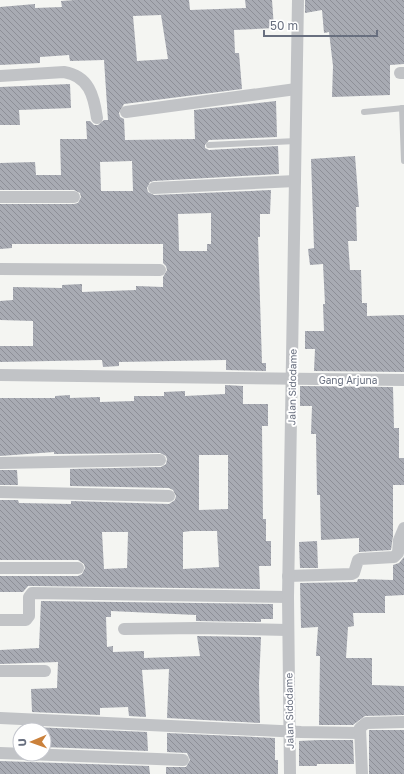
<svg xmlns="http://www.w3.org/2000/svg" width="404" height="774" font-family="'Golos Text',sans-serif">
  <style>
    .building { fill: url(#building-back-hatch); fill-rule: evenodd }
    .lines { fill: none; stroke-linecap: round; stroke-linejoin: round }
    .lane { stroke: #c1c3c6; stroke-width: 6 }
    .street { stroke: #c1c3c6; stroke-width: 12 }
    .labels { text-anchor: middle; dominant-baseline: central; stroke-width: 4; stroke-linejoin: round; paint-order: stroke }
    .street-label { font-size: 10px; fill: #686f7f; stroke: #fff }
  </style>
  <defs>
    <pattern id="building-back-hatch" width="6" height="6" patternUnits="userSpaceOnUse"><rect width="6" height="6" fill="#a8abb3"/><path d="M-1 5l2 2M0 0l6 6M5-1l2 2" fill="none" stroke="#8d8f97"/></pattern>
  </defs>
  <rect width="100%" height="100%" fill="#f4f5f2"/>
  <g class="building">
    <path d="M75,0H189L190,10L246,8L245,0H272L274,28L234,30L235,53H239L242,89L124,104L119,113L120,117L124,119L125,140L195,139L194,110L276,101L277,137L209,140L205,145V148L209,150L278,146L279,174L154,181L150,182L147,188L148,192L154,195L271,190L270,214H260V237H258L262,363H266V371L226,370V360L119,362V366L103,367L102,360L0,362V346H33V321L0,320V301L13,300V287L62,288V285L82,284V292L136,290V286L163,287V277L167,270L166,266L163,263V244H12V248L0,249V204H74L78,203L81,197L80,193L74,190H0V163L35,162L36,175H61L60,139H87L86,121H90L94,125H98L104,120H108L104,60L70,61L69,55L40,57V63L0,65V7L35,4V8L62,7L61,1ZM161,15L168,59L137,61L133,16ZM132,161L133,191H101L100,162ZM211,213V244H207V251H179L178,214Z"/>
    <path d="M305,0H404V64L390,65V95L332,97L333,66L329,32L324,33L322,10L305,13Z"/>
    <path d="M70,84L71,108L19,110L20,125H0V87Z"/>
    <path d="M355,156L359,207H356L357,241H348L350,270H361L362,303H367V316L404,315V372L314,371L315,349H305V331H324L323,304H325L323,264L310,265L308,249L314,248L311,159Z"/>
    <path d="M225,385L243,386V404H268V426H262L263,519H266V541H271V566H259L260,589L32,586H28L23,592H0V576H78L82,574L85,568L84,564L78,560H0V500H18L19,503L71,504V501L169,504L175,500L176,496L173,490L169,488L70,486V469L161,467L166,464L167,459L166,456L160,453L54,454V452L0,456V398H55V396L70,395V398L100,397V402L134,401V396H164V392L185,391V396L225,394ZM199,455H228V509L199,510ZM191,531H217L219,567L183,569V532ZM102,532H128L127,568L104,569Z"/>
    <path d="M300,386L393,387L394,428H399V458H404V485H393V536L391,550L359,552V538L321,540L320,495H317L316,434H311L312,406H300Z"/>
    <path d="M0,470H17L18,485H0Z"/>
    <path d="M317,541L318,568H300L299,542Z"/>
    <path d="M404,557V595L385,596V613H353L354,626L348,627L346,658H372V685L404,686V715L365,716L353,725H319L320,656H316L318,627L301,628L300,583L357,582L358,579L393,580V565L399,563Z"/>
    <path d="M41,601L273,604V619H261V622L196,621V615L111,611V617H106L107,647L113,646V652L144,651V658L200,656L197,636L261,637L259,684L260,723L167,718L169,669L142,670L146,717L129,716L128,707L100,708V715L32,712L31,689L57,688L58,662L0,664V650L39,648Z"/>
    <path d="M33,727L147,732L148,751L44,747V730H33Z"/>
    <rect x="369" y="730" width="35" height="44"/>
    <path d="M167,733L275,738V760H278V774H166V767H186L190,760L187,753L167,752Z"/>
    <path d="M319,740H353L354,764H317V766H299V741Z"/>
    <path d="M0,761L149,766L150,774H0Z"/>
  </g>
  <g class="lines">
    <g class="lane">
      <path d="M402,108L404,161"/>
      <path d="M364,112L404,108"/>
      <path d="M209,145L296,141"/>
    </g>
    <g class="street">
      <path d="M400,73H404"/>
      <path d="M0,76L64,72C89,76 94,96 97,118"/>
      <path d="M126,112L296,89"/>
      <path d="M154,188L295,181"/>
      <path d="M0,197H74"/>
      <path d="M0,269L160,270"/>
      <path d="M0,375L404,380"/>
      <path d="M0,463L160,460"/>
      <path d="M0,492L169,496"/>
      <path d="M0,568H78"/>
      <path d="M288,576L352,574L354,573L358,560L360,559L394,557L398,553L399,540L404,528"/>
      <path d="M0,620H26L29,616V597L32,593L288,597"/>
      <path d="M124,629L197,628L288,630"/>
      <path d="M0,671H45"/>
      <path d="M0,718L301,732L359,733"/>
      <path d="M0,753L183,760"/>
      <path d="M290,774L288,597L298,0"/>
      <path d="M362,774L360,728L366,723L404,722"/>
    </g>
  </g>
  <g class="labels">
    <g class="street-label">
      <text x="348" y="380">Gang Arjuna</text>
      <text transform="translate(292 387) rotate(-89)">Jalan Sidodame</text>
      <text transform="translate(289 711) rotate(-91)">Jalan Sidodame</text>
    </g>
  </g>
  <g transform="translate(32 742) rotate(268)"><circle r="19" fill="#ffffff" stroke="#c3c5cc"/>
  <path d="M0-3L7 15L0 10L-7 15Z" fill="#cb813b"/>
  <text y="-6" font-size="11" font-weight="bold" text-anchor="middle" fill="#686f7f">U</text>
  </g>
  <path d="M264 30v6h113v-6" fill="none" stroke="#686f7f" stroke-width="2"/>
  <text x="270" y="30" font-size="12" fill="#686f7f" stroke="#ffffff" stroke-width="3" paint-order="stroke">50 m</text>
</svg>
